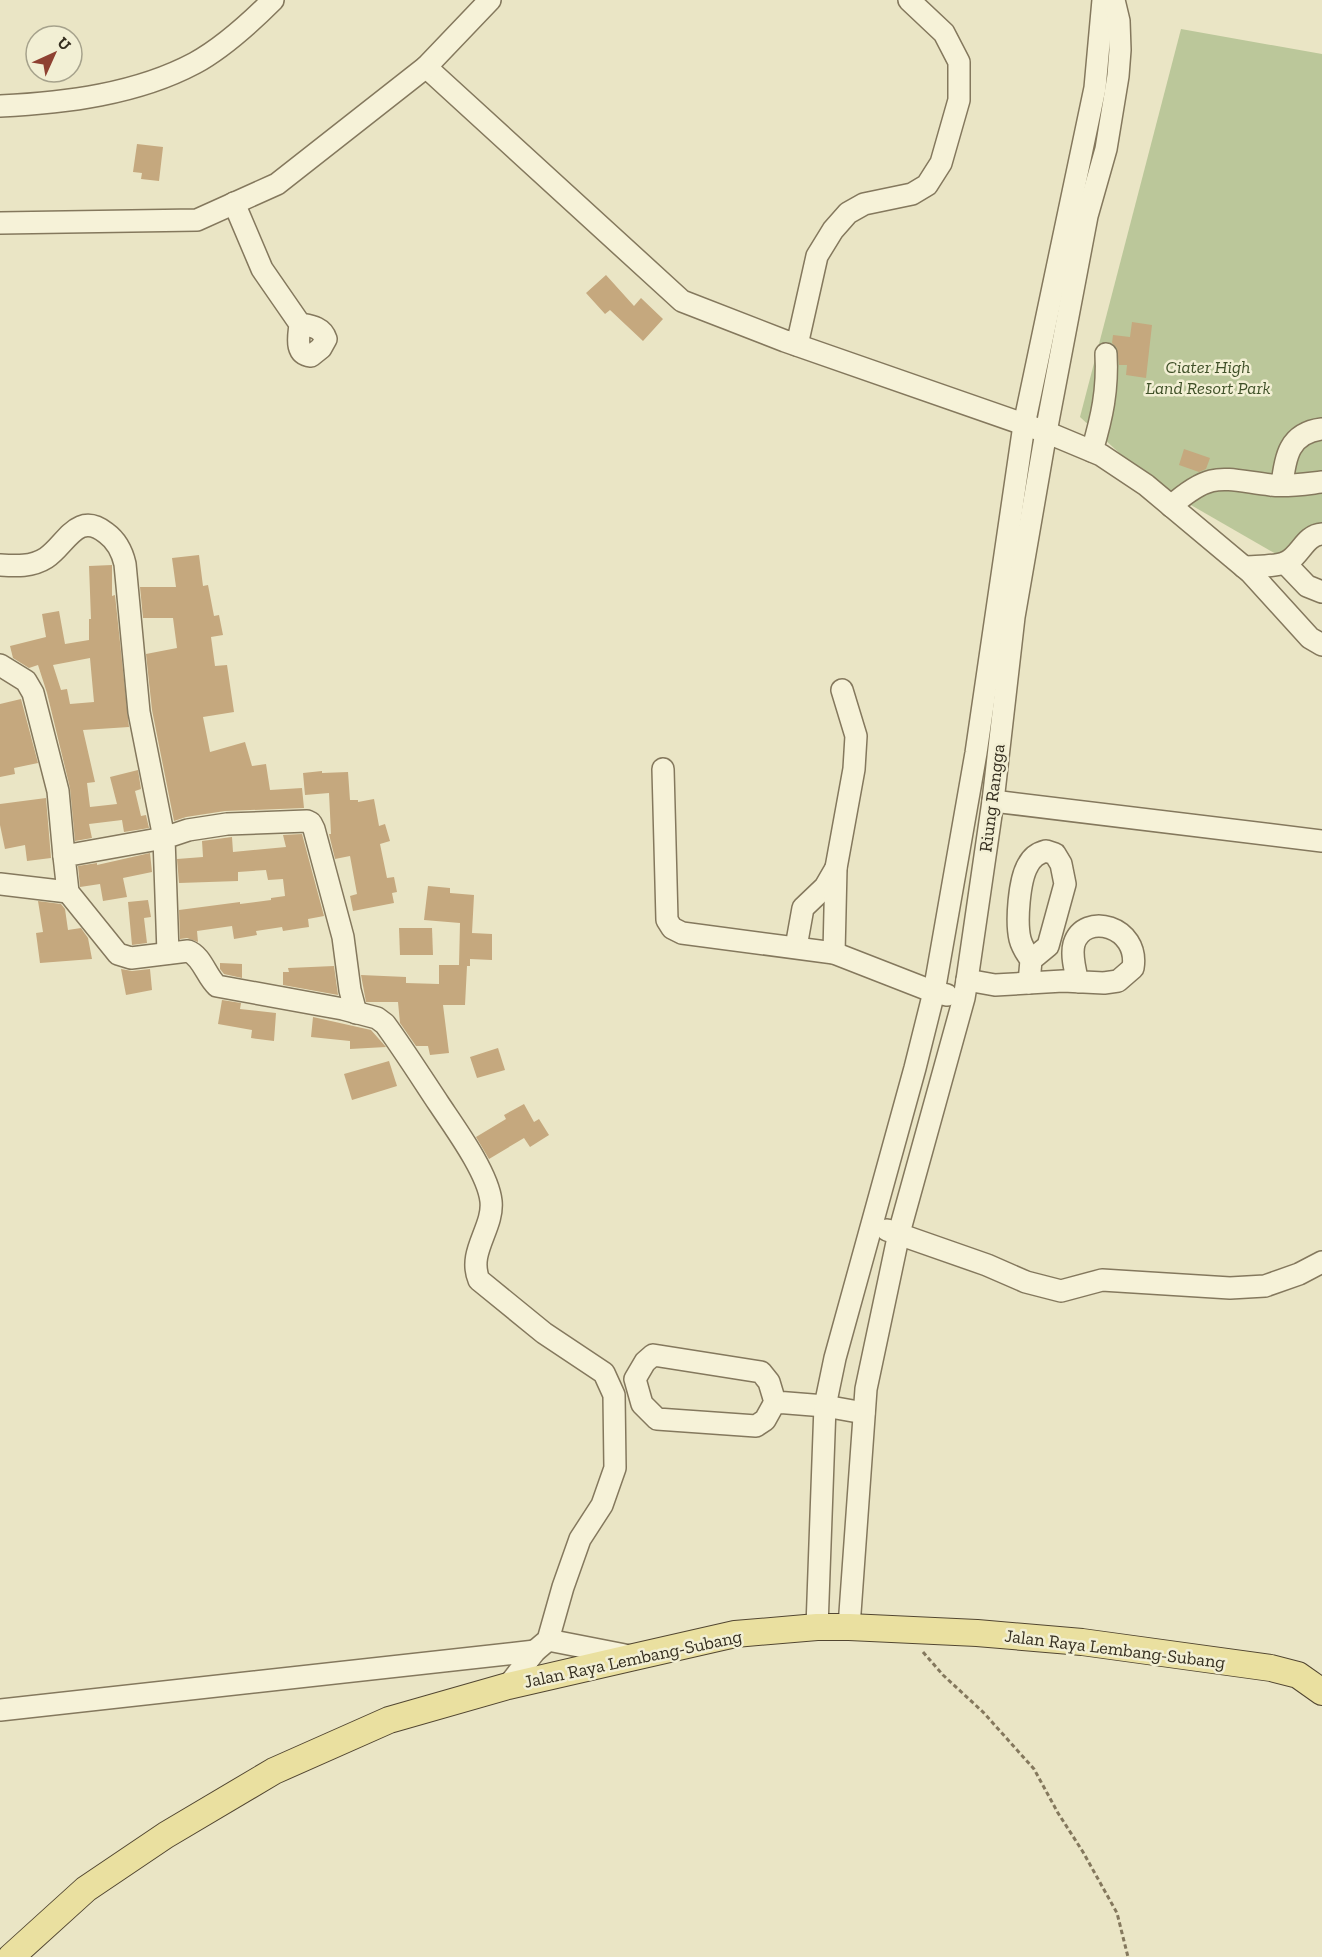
<svg xmlns="http://www.w3.org/2000/svg" width="1322" height="1957" font-family="'Zilla Slab',serif">
  <style>
    .green { fill: #bbc79a }
    .building { fill: #c5a87e; fill-rule: evenodd }
    .lines { fill: none; stroke-linecap: round; stroke-linejoin: round }
    .minor-casing { stroke: #84785d; stroke-width: 24 }
    .major-casing { stroke: #524631; stroke-width: 28 }
    .path { stroke: #84785d; stroke-width: 3; stroke-dasharray: 4.5 3; stroke-linecap: butt }
    .minor { stroke: #f6f2d8; stroke-width: 21 }
    .major { stroke: #eae0a0; stroke-width: 26 }
    .labels { text-anchor: middle; dominant-baseline: central; stroke-width: 5; stroke-linejoin: round; paint-order: stroke }
    .park-label { font-size: 18px; font-style: italic; fill: #3f5028; stroke: #f2efd4 }
    .street-label { font-size: 18px; fill: #352e1f; stroke: #f2efd4 }
  </style>
  <rect width="100%" height="100%" fill="#eae5c5"/>
  <path class="green" d="M1181,29L1322,54V540L1295,565L1151,482L1080,417Z"/>
  <g class="building">
    <path d="M137,144L163,147L159,181L141,179L142,173L133,172Z"/>
    <path d="M606,275L634,306L641,298L663,319L643,341L610,310L605,314L586,293Z"/>
    <path d="M1132,322L1152,325L1146,378L1126,375L1127,365H1119L1117,348L1112,343L1113,335L1130,337Z"/>
    <path d="M1184,449L1210,458L1206,469L1199,472L1179,465Z"/>
    <path d="M199,555L203,586L208,585L214,616L219,615L223,635L211,637L215,666L227,665L234,712L203,717L210,752L245,742L252,766L266,764L270,790L302,788L304,808L225,811L186,817L174,821L152,710L146,654L177,648L173,618H143L140,587H176L172,558Z"/>
    <path d="M112,565V596L115,595L129,727L83,730L95,782L87,783L90,807L117,804L110,777L138,770L141,789L135,791L141,816L146,815L149,828L124,832L122,820L89,824L92,838L75,841L70,788L47,693L38,665L29,668L13,658L10,646L46,637L42,614L59,611L65,644L89,640V619H91L89,566ZM90,658L94,702L70,704L67,689L61,690L53,665Z"/>
    <path d="M21,699L38,763L14,768L15,774L0,777V704Z"/>
    <path d="M322,771V773L348,772L350,800H358V802L374,799L379,826L385,824L390,841L380,844L387,878L394,877L397,892L392,893L394,903L353,911L350,896L357,894L350,856L335,859L329,834H331L329,793L305,795L303,773Z"/>
    <path d="M46,798L51,858L27,861L25,845L5,849L0,825V804Z"/>
    <path d="M302,834L324,916L308,919L309,927L302,928L283,931L282,927L256,931L257,935L234,939L232,926L197,931L198,942L187,938L180,939L179,910L240,902V904L271,900V898L285,896L283,879L268,880L266,870L238,872V881L179,883L177,859L203,857L202,841L232,837L233,852L286,847L283,835Z"/>
    <path d="M150,853L152,872L123,878L127,897L103,901L100,884L80,887L78,866L97,863V865Z"/>
    <path d="M428,886L450,888V893L474,895L472,933L492,934V960L470,959V966H467L465,1005H443L449,1053L430,1055L428,1046H416L400,1023L398,1002H366L361,975L406,977V983L439,984V965H459L460,923L424,920Z"/>
    <path d="M148,900L151,917L144,918L147,943L132,945L128,902Z"/>
    <path d="M38,901L61,904L65,909L68,930L81,928L88,938L92,959L40,963L36,933L43,932Z"/>
    <path d="M399,928H432L433,955H400Z"/>
    <path d="M220,963L242,964V978L224,974L220,969Z"/>
    <path d="M334,966L338,995L283,985V972H289L288,968Z"/>
    <path d="M121,969L132,971L150,969L152,990L126,995Z"/>
    <path d="M222,1000L241,1003L240,1009L276,1013L274,1041L251,1038L252,1030L218,1024Z"/>
    <path d="M313,1017L371,1030L386,1047L350,1049V1041L311,1037Z"/>
    <path d="M498,1048L505,1070L477,1078L470,1057Z"/>
    <path d="M389,1061L397,1086L352,1100L344,1074Z"/>
    <path d="M524,1104L534,1122L539,1119L549,1135L530,1147L524,1138L489,1159L476,1137L506,1119L504,1115Z"/>
  </g>
  <g class="lines">
    <defs>
      <g id="minor">
        <path d="M490,0L426,67L682,301L785,341L1046,432L1101,455L1146,485L1250,572L1310,638L1322,645"/>
        <path d="M0,106C65,103 137,94 195,63C224,47 250,23 273,0"/>
        <path d="M234,203L262,269L300,324C311,326 322,327 326,339L321,348L311,356C294,354 299,336 300,324"/>
        <path d="M0,223L197,220L277,184L426,67"/>
        <path d="M797,345L817,256L833,230L848,213L864,204L912,194L927,185L941,163L959,100V62L944,33L909,0"/>
        <path d="M1092,451C1102,417 1108,390 1106,354"/>
        <path d="M1282,485C1285,457 1289,433 1322,429"/>
        <path d="M1171,506C1212,470 1221,479 1271,485C1287,487 1305,484 1322,482"/>
        <path d="M1285,563L1307,586L1322,592"/>
        <path d="M0,565C16,566 32,567 46,558C66,545 77,510 106,533C117,541 122,551 125,564L139,712L164,838L64,856L68,892L118,954L131,958L188,951C202,956 206,976 217,986L343,1009L377,1018L385,1024C404,1050 421,1077 439,1104C455,1128 488,1173 491,1201C494,1228 467,1252 479,1280L544,1333L604,1373L614,1395L615,1468L602,1505L580,1539L563,1587L548,1640L535,1651L508,1686"/>
        <path d="M1244,567C1256,566 1273,567 1284,563C1300,558 1304,535 1322,534"/>
        <path d="M0,665L26,681L33,693L58,791L64,856"/>
        <path d="M663,769L667,920L672,928L682,933L834,953L934,992L947,995"/>
        <path d="M993,801L1322,841"/>
        <path d="M0,884L68,892"/>
        <path d="M796,947L803,908L825,887L836,868"/>
        <path d="M168,953L164,838L188,830L227,824L307,821L311,823L314,829L343,937L350,990L356,1013"/>
        <path d="M834,953L836,868L854,769L856,736L842,690"/>
        <path d="M967,980L995,985L1063,981L1104,983L1118,981L1133,968C1140,926 1084,911 1074,944C1071,955 1075,970 1078,982"/>
        <path d="M1029,983L1031,960C1026,953 1022,947 1020,939C1016,922 1019,880 1028,865C1032,857 1038,853 1046,851L1055,854L1061,864L1065,884L1048,946L1031,960"/>
        <path d="M887,1230L987,1265L1026,1282L1061,1291L1102,1280L1230,1288L1265,1286L1299,1274L1322,1262"/>
        <path d="M775,1402L769,1382L761,1372L653,1355L645,1362L635,1379L642,1404L657,1419L756,1426L765,1420L775,1402L825,1406L864,1413"/>
        <path d="M817,1627L825,1406L835,1358L915,1068L934,992L976,753L1024,425L1095,88L1103,0"/>
        <path d="M849,1627L866,1389L899,1233L964,998L967,980L993,801L1014,617L1046,432L1087,216L1106,149L1118,76L1120,50L1119,21L1114,0"/>
        <path d="M548,1640L630,1656"/>
        <path d="M0,1710L535,1651"/>
      </g>
      <path id="major" d="M11,1957L86,1889L166,1835L274,1771L389,1720L508,1686L634,1657L735,1634L817,1627H849L977,1633L1082,1642L1271,1668L1298,1675L1322,1692"/>
    </defs>
    <use href="#minor" class="minor-casing"/>
    <use href="#major" class="major-casing"/>
    <path class="path" d="M923,1652L943,1675L983,1712L1034,1769L1058,1813L1083,1852L1117,1913L1128,1957"/>
    <use href="#minor" class="minor"/>
    <use href="#major" class="major"/>
  </g>
  <g class="labels">
    <g class="park-label">
      <text x="1208" y="367">Ciater High<tspan x="1208" dy="21">Land Resort Park</tspan></text>
    </g>
    <g class="street-label">
      <text transform="translate(992 798) rotate(-83)">Riung Rangga</text>
      <text transform="translate(1115 1649) rotate(7)">Jalan Raya Lembang-Subang</text>
      <text transform="translate(633 1659) rotate(-12)">Jalan Raya Lembang-Subang</text>
    </g>
  </g>
  <g transform="translate(54 54) rotate(45)"><circle r="28" fill="#f2efd4" stroke="#a6a28c" stroke-width="1.5"/>
  <path d="M0-4.5L10 22L0 15L-10 22Z" fill="#8e4132"/>
  <text y="-9" font-size="16" font-weight="bold" text-anchor="middle" fill="#352e1f">U</text>
  </g>
</svg>
